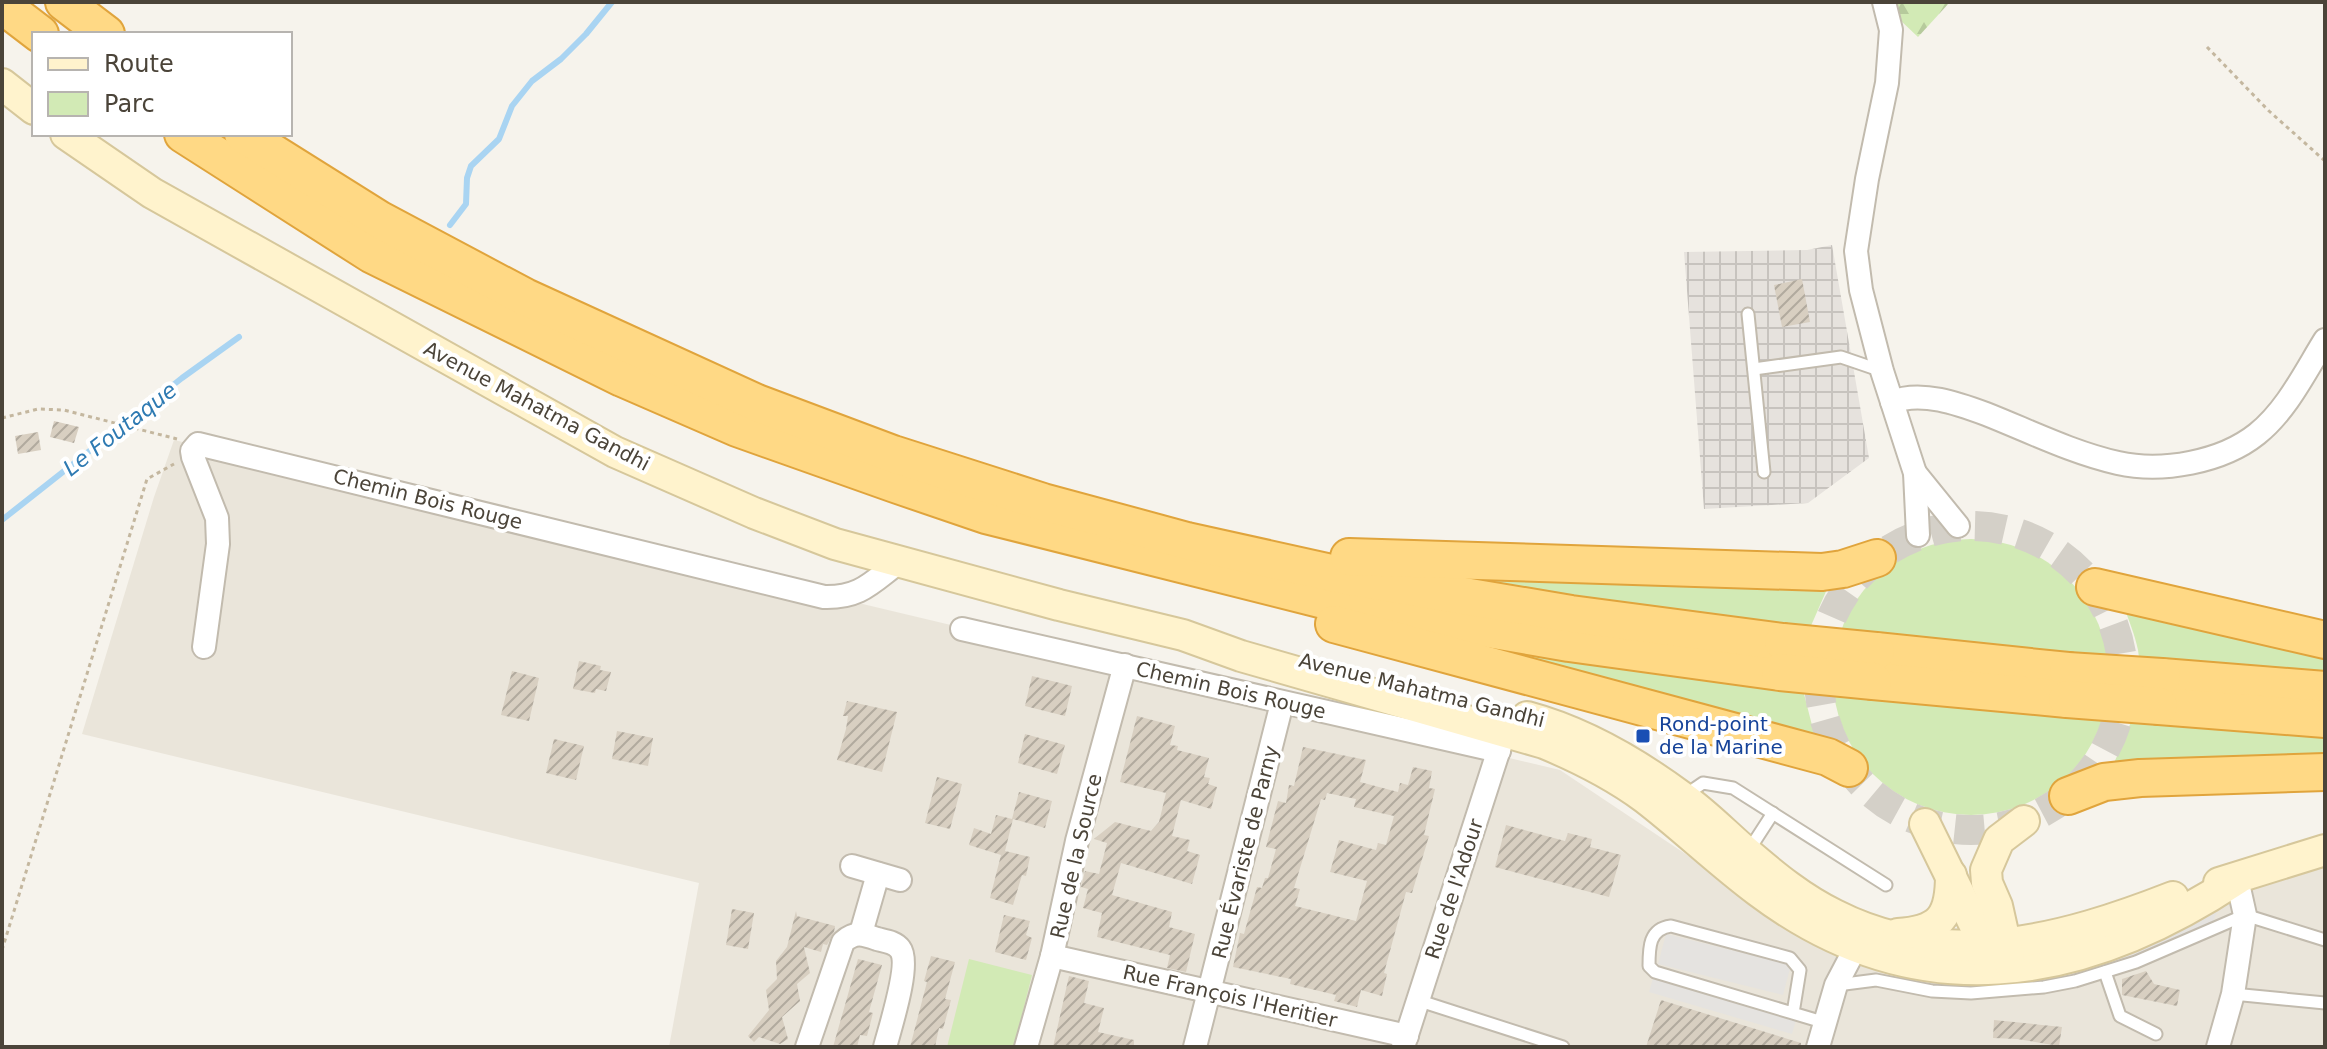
<svg xmlns="http://www.w3.org/2000/svg" width="2327" height="1049" font-family="'DejaVu Sans',sans-serif">
  <style>
    .residential { fill: #eae5da }
    .industrial { fill: url(#industrial-grid) }
    .green { fill: #d2eab5 }
    .forest { fill: url(#forest-firs) }
    .parking { fill: #e5e3e0 }
    .lines { fill: none; stroke-linecap: round; stroke-linejoin: round }
    .stream { stroke: #a9d4f2; stroke-width: 6 }
    .building { fill: url(#building-hatch); fill-rule: evenodd }
    .secondary-tunnel { stroke: #d4d0c8; stroke-width: 30; stroke-dasharray: 30 15; stroke-linecap: butt }
    .service-casing { stroke: #c2bbae; stroke-width: 15 }
    .minor-casing { stroke: #c2bbae; stroke-width: 26 }
    .secondary-casing { stroke: #d6c79b; stroke-width: 34 }
    .trunk-casing { stroke: #e0a43c; stroke-width: 40 }
    .path { stroke: #c4b79f; stroke-width: 3; stroke-dasharray: 4 4; stroke-linecap: butt }
    .service { stroke: #fff; stroke-width: 11 }
    .minor { stroke: #fff; stroke-width: 22 }
    .secondary { stroke: #fff3cd; stroke-width: 30 }
    .trunk { stroke: #ffd985; stroke-width: 36 }
    .trunk-bridge-casing { stroke: #e0a43c; stroke-width: 40; stroke-linecap: butt }
    .trunk-bridge { stroke: #ffd985; stroke-width: 36 }
    .transit-dot { fill: #1a4fb4; stroke: #fff; stroke-width: 3 }
    .labels { text-anchor: middle; dominant-baseline: central; stroke-width: 8; stroke-linejoin: round; paint-order: stroke }
    .street-label { font-size: 20px; fill: #4b4439; stroke: #fff }
    .transit-label { font-size: 20px; fill: #164399; stroke: #fff; text-anchor: start }
    .water-label { font-size: 22px; font-style: italic; fill: #2e7ab2; stroke: #fff }
  </style>
  <defs>
    <pattern id="industrial-grid" width="8" height="8" patternUnits="userSpaceOnUse" patternTransform="scale(2)"><rect width="8" height="8" fill="#e6e2dd"/><path d="M0 4h8M4 0v8" fill="none" stroke="#c7c3be"/></pattern>
    <pattern id="forest-firs" width="22" height="20" patternUnits="userSpaceOnUse" patternTransform="scale(2)"><rect width="22" height="20" fill="#d2eab5"/><path d="M5 1l3.5 6h-7zM16 11l3.5 6h-7z" fill="#b6ca9c"/></pattern>
    <pattern id="building-hatch" width="6" height="6" patternUnits="userSpaceOnUse" patternTransform="scale(2)"><rect width="6" height="6" fill="#d8cfc1"/><path d="M-1 1l2-2M0 6l6-6M5 7l2-2" fill="none" stroke="#b1aa9e"/></pattern>
  </defs>
  <rect width="100%" height="100%" fill="#f6f3ec"/>
  <path class="residential" d="M174,440L1560,770L1823,946L1890,966L2251,890L2325,862V1047H669L699,883L82,734L154,497Z"/>
  <path class="industrial" d="M1832,245L1869,458L1808,503L1704,509L1684,252L1807,250Z"/>
  <g class="green">
    <circle cx="1971" cy="677" r="138"/>
    <path d="M1405,569L1831,580L1810,628L1803,690L1815,737L1433,639L1584,603Z"/>
    <path d="M2124,607L2325,651V675L2170,725L2325,737V763L2110,771C2129,732 2145,694 2138,650C2135,635 2129,621 2124,607Z"/>
    <path d="M969,959L1032,975L1014,1047H947Z"/>
  </g>
  <path class="forest" d="M1881,2H1950L1918,37Z"/>
  <g class="parking">
    <path d="M2220,905L2212,924L2077,977L2045,984L1968,988L1940,987L1907,982L1897,971Z"/>
    <path d="M1666,934L1791,965L1783,995L1658,964Z"/>
    <path d="M1653,978L1796,1020L1792,1034L1649,992Z"/>
  </g>
  <g class="lines">
    <g class="stream">
      <path d="M450,225L466,204L467,178L471,166L499,139L512,106L532,81L561,59L586,34L612,2"/>
      <path d="M2,520L182,378L239,337"/>
    </g>
  </g>
  <g class="building">
    <path d="M1802,279L1810,322L1782,327L1774,285Z"/>
    <path d="M54,421L79,427L74,443L50,437Z"/>
    <path d="M38,432L41,450L18,454L15,436Z"/>
    <path d="M579,661L601,666L600,670L611,672L606,691L596,689L595,693L573,689Z"/>
    <path d="M512,671L539,678L529,721L501,715Z"/>
    <path d="M1032,676L1072,686L1065,716L1025,706Z"/>
    <path d="M847,701L897,712L882,772L837,760L846,729L848,716H843Z"/>
    <path d="M1137,716L1175,726L1170,745L1178,746L1177,750L1209,758L1204,777L1210,778L1208,784L1217,787L1211,809L1181,800L1172,836L1190,840L1187,851L1200,855L1192,884L1121,863L1112,895L1172,912L1169,927L1195,934L1186,972L1167,968L1170,955L1097,937L1102,913L1083,908L1088,889L1081,887L1085,871L1099,874L1107,843L1094,839L1115,822L1151,831L1159,822L1166,793L1120,782Z"/>
    <path d="M617,731L653,738L648,766L612,759Z"/>
    <path d="M1025,734L1065,745L1057,774L1018,763Z"/>
    <path d="M554,739L584,746L576,780L546,773Z"/>
    <path d="M1303,747L1366,760L1360,782L1398,792L1400,783L1408,785L1413,767L1432,771L1429,788L1435,789L1424,835L1429,836L1412,893L1406,892L1384,973L1387,974L1382,996L1361,990L1357,1007L1334,1001L1336,995L1290,984L1291,979L1233,967L1240,933L1244,934L1257,887L1262,888L1265,878H1268L1276,849L1266,847L1278,801L1286,803L1289,785L1294,786ZM1327,793L1356,799L1354,807L1394,816L1386,845L1378,843L1376,850L1339,840L1330,872L1367,881L1356,921L1295,906L1300,889L1294,888L1321,799L1325,800Z"/>
    <path d="M937,777L962,784L950,829L925,823Z"/>
    <path d="M1019,792L1052,801L1045,828L1013,819L1005,851L1030,857L1026,876L1022,875L1013,905L990,898L1001,855L969,845L974,828L991,834L996,815L1012,819Z"/>
    <path d="M1506,825L1565,841L1568,833L1592,839L1590,847L1621,855L1609,897L1495,867Z"/>
    <path d="M732,909L754,913L748,949L726,945Z"/>
    <path d="M796,911L797,916L835,926L834,932L827,945L823,944L821,952L804,947L810,973L797,984L800,1001L782,1017L788,1039L780,1044L759,1037L754,1042L748,1036L769,1010L766,990L777,979L776,961L787,947Z"/>
    <path d="M1004,915L1030,921L1026,935L1032,938L1026,960L995,952Z"/>
    <path d="M931,956L955,962L945,999L951,1000L943,1029L939,1028L935,1047H910L927,982L924,981Z"/>
    <path d="M858,959L882,965L869,1012L873,1013L867,1036L860,1035L857,1047H833Z"/>
    <path d="M2146,971L2154,984L2180,990L2177,1006L2122,995V979Z"/>
    <path d="M1069,976L1089,981L1084,1003L1104,1008L1098,1032L1134,1040V1047H1053Z"/>
    <path d="M1661,1000L1801,1043V1047H1646Z"/>
    <path d="M1994,1020L2062,1027L2059,1046L2017,1039L1993,1038Z"/>
  </g>
  <g class="lines">
    <circle class="secondary-tunnel" cx="1971" cy="678" r="152"/>
    <defs>
      <g id="service">
        <path d="M1748,314L1764,472"/>
        <path d="M1754,369L1841,357L1882,371"/>
        <path d="M1684,796L1703,783L1733,788L1886,885"/>
        <path d="M1749,850L1773,813"/>
        <path d="M2105,972L2120,1016L2156,1034"/>
        <path d="M1837,985L1876,980L1932,991L1971,993L2044,987L2075,981L2136,962L2245,915L2325,940"/>
        <path d="M2233,994L2325,1003"/>
        <path d="M1417,1000L1563,1047"/>
        <path d="M1793,1013L1800,970L1790,958L1671,926C1649,929 1649,947 1649,966L1655,972L1826,1023"/>
      </g>
      <g id="minor">
        <path d="M1884,2L1891,30L1887,83L1867,179L1856,251L1861,290L1882,371L1915,473L1918,535"/>
        <path d="M1892,402C1921,390 1959,404 1986,414C2029,431 2073,453 2118,463C2162,473 2222,462 2257,434C2287,410 2305,372 2325,340"/>
        <path d="M1915,473L1958,526"/>
        <path d="M962,629L1499,751"/>
        <path d="M204,647L218,544L217,518L193,457L192,451L198,444L824,597C860,598 871,583 899,562"/>
        <path d="M852,866L900,880"/>
        <path d="M861,933L878,874"/>
        <path d="M1052,956L1407,1036"/>
        <path d="M807,1047L843,942C855,931 863,934 877,939C885,941 895,942 900,949C911,963 890,1028 885,1047"/>
        <path d="M1026,1047L1052,956L1077,841L1125,665"/>
        <path d="M1195,1047L1282,703"/>
        <path d="M1403,1047L1502,740"/>
        <path d="M1818,1047L1836,985L1856,947"/>
        <path d="M2218,1047L2233,994L2245,915L2237,879"/>
      </g>
      <g id="secondary">
        <path d="M2,84L34,109"/>
        <path d="M66,134L152,193L615,452L754,513L835,544L1059,605L1183,635L1241,656L1544,743C1580,758 1614,775 1645,798C1684,828 1719,862 1758,891C1916,1010 2080,983 2237,879"/>
        <path d="M1527,717C1583,732 1636,763 1682,797C1705,813 1725,834 1746,852C1774,876 1802,899 1835,915C1947,972 2063,940 2173,897"/>
        <path d="M1925,824L1982,940L1990,963"/>
        <path d="M2219,883L2325,850"/>
        <path d="M1898,934C1940,931 1951,917 1951,875"/>
        <path d="M2010,964L1997,906L1987,883L1986,870L1999,840L2024,821"/>
      </g>
      <g id="trunk">
        <path d="M64,2L106,34"/>
        <path d="M2,5L40,34"/>
        <path d="M183,134L371,254L622,378L737,428L895,484L986,515L1332,602L1569,643L1780,672"/>
        <path d="M243,134L380,220L525,297L757,403L893,454L1043,502L1187,541L1345,576L1571,614L1783,642"/>
        <path d="M1349,557L1822,572L1843,569L1877,558"/>
        <path d="M2095,587L2325,640"/>
        <path d="M1334,624L1828,757L1849,768"/>
        <path d="M1876,651L2068,671"/>
        <path d="M2162,677L2325,690"/>
        <path d="M1873,681L2067,699"/>
        <path d="M2159,706L2325,719"/>
        <path d="M2068,796L2104,782L2140,778L2325,772"/>
      </g>
    </defs>
    <use href="#service" class="service-casing"/>
    <use href="#minor" class="minor-casing"/>
    <use href="#secondary" class="secondary-casing"/>
    <use href="#trunk" class="trunk-casing"/>
    <g class="path">
      <path d="M2207,47L2269,111L2325,161"/>
      <path d="M2,418L38,409L64,410L177,439"/>
      <path d="M2,950L147,479L174,464"/>
    </g>
    <use href="#service" class="service"/>
    <use href="#minor" class="minor"/>
    <use href="#secondary" class="secondary"/>
    <use href="#trunk" class="trunk"/>
    <defs>
      <g id="trunk-bridge">
        <path d="M1783,642L1876,651"/>
        <path d="M2068,671L2162,677"/>
        <path d="M1780,672L1873,681"/>
        <path d="M2067,699L2159,706"/>
      </g>
    </defs>
    <use href="#trunk-bridge" class="trunk-bridge-casing"/>
    <use href="#trunk-bridge" class="trunk-bridge"/>
  </g>
  <rect class="transit-dot" x="1635" y="728" width="16" height="16" rx="4"/>
  <g class="labels">
    <g class="street-label">
      <text transform="translate(537 406) rotate(28)">Avenue Mahatma Gandhi</text>
      <text transform="translate(428 499) rotate(14)">Chemin Bois Rouge</text>
      <text transform="translate(1231 690) rotate(13)">Chemin Bois Rouge</text>
      <text transform="translate(1422 690) rotate(14)">Avenue Mahatma Gandhi</text>
      <text transform="translate(1245 852) rotate(-76)">Rue Évariste de Parny</text>
      <text transform="translate(1076 856) rotate(-77)">Rue de la Source</text>
      <text transform="translate(1454 889) rotate(-72)">Rue de l'Adour</text>
      <text transform="translate(1230 996) rotate(13)">Rue François l'Heritier</text>
    </g>
    <g class="transit-label">
      <text x="1659" y="724">Rond-point<tspan x="1659" dy="23">de la Marine</tspan></text>
    </g>
    <g class="water-label">
      <text transform="translate(120 429) rotate(-38)">Le Foutaque</text>
    </g>
  </g>
  <rect width="2327" height="1049" fill="none" stroke="#4b4439" stroke-width="8"/>
  <rect x="32" y="32" width="260" height="104" fill="#ffffff" stroke="#b7b4b0" stroke-width="2"/>
  <rect x="48" y="58" width="40" height="12" fill="#fff3cd" stroke="#b7b4b0" stroke-width="2"/>
  <text x="104" y="72" font-size="24" fill="#4b4439">Route</text>
  <rect x="48" y="92" width="40" height="24" fill="#d2eab5" stroke="#b7b4b0" stroke-width="2"/>
  <text x="104" y="112" font-size="24" fill="#4b4439">Parc</text>
</svg>
